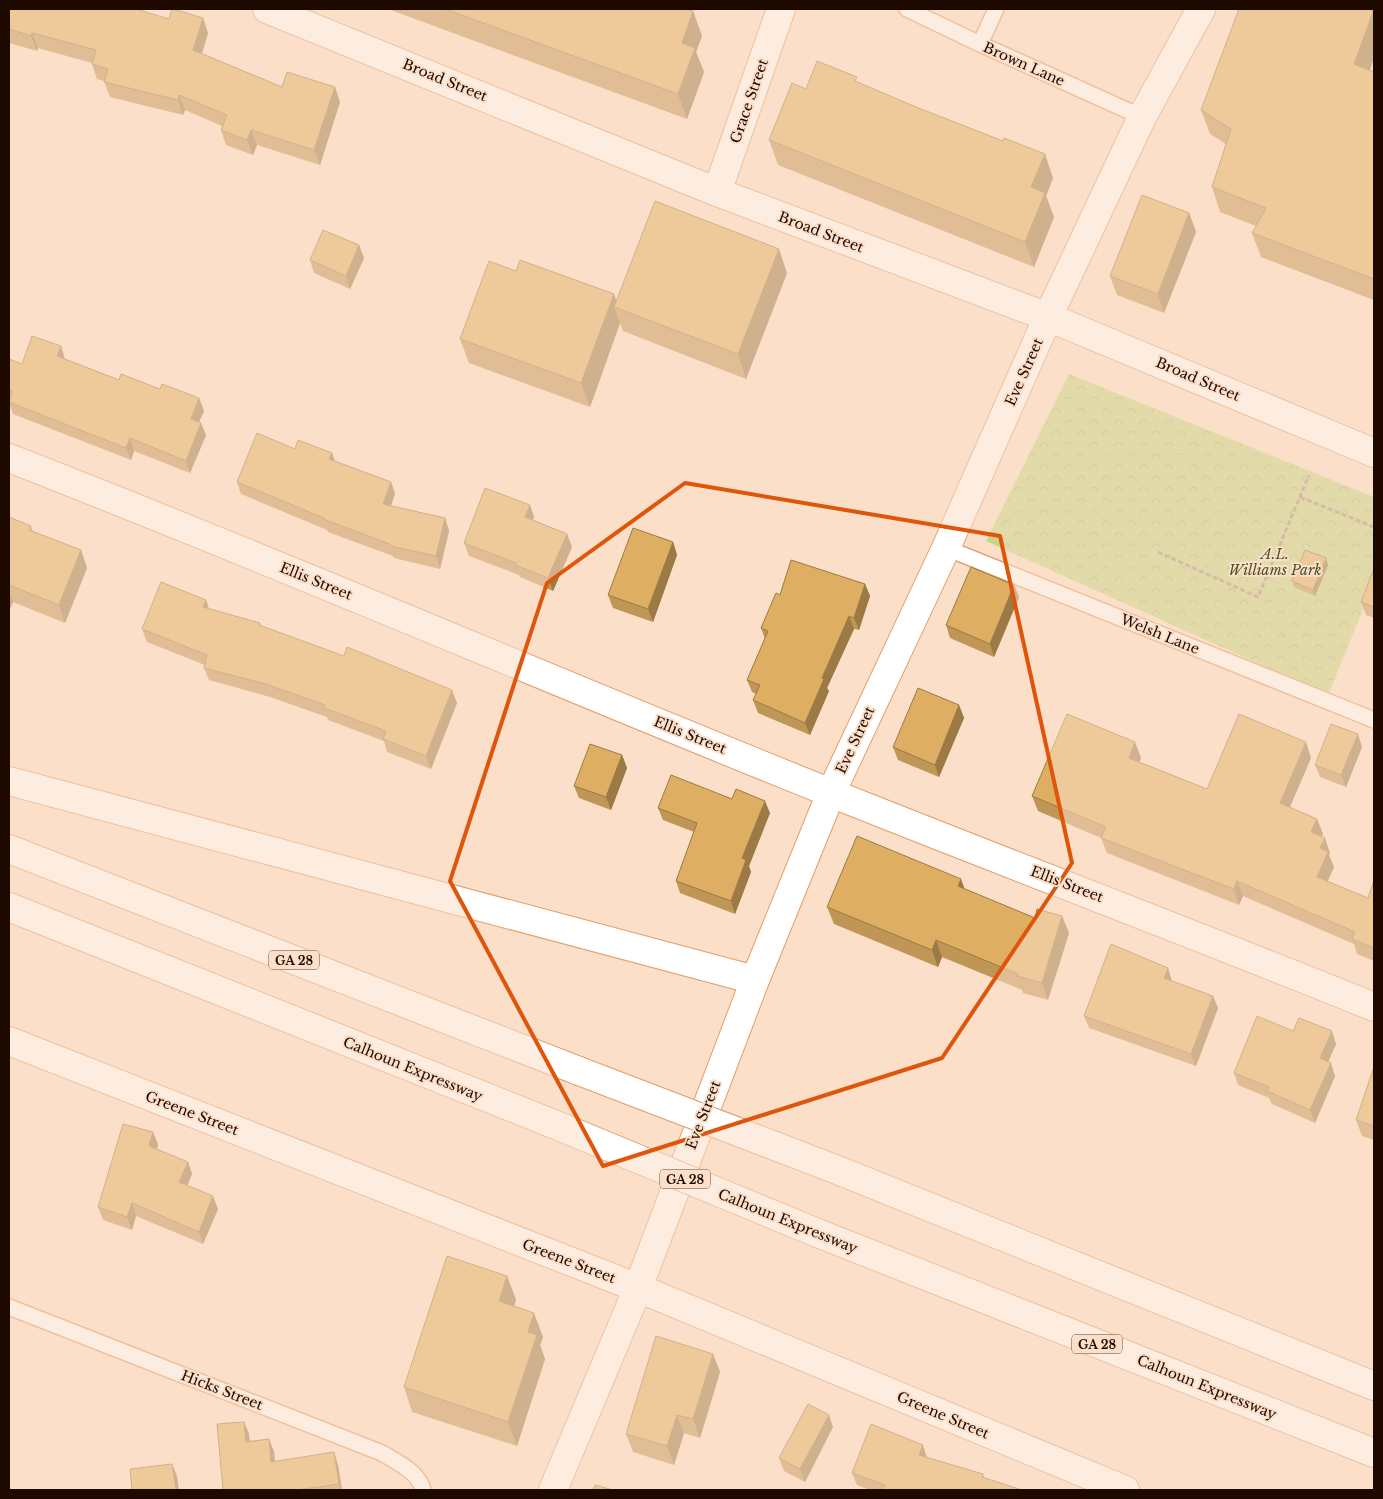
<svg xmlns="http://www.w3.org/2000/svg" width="1383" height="1499" font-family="'Libre Baskerville',serif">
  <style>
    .forest { fill: url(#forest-crowns) }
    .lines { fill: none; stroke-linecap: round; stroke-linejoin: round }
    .service-casing { stroke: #e39d67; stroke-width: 18 }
    .minor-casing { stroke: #e39d67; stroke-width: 30 }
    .tertiary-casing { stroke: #e39d67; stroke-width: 30 }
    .secondary-casing { stroke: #e39d67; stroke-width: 30 }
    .motorway-casing { stroke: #e39d67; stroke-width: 30 }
    .path { stroke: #ab9180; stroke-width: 3; stroke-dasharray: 5 2.5; stroke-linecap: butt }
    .service { stroke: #fff; stroke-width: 15 }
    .minor { stroke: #fff; stroke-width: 28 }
    .tertiary { stroke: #fff; stroke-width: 28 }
    .secondary { stroke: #fff; stroke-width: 28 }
    .motorway { stroke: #fff; stroke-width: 28 }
    .motorway-bridge-casing { stroke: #e39d67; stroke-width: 30; stroke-linecap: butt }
    .motorway-bridge { stroke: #fff; stroke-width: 28 }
    .wall { fill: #bf9655 }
    .shaded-wall { fill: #9b7a45 }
    .building { fill: #deaf63; stroke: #9b7a45 }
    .marked { fill: none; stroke: #de550b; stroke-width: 4; stroke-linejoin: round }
    .labels { text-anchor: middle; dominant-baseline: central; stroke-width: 4; stroke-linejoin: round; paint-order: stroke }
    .shield { fill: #fcdfc9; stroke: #60493c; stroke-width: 1 }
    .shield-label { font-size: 12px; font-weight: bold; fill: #1d0900 }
    .street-label { font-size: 14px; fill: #1d0900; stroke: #fcdfc9 }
    .park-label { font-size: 14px; font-style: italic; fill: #495223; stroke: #fcdfc9 }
  </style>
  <defs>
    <pattern id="forest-crowns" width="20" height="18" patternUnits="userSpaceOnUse" patternTransform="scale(1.25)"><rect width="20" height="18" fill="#c5d685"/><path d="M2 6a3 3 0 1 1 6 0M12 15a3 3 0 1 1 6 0" fill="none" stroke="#a9b671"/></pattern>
  </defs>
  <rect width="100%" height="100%" fill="#fcdfc9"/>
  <path class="forest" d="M1069,374L1374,497V583L1328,695L986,541Z"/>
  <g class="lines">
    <defs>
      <g id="service">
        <path d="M907,9L980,44L1142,117"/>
        <path d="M980,44L996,9"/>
        <path d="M946,548L1374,720"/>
        <path d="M9,1307L382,1453C397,1462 419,1472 423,1490"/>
      </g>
      <g id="minor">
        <path d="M717,192L781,9"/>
        <path d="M1048,317L1142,117L1201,9"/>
        <path d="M9,458C285,565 556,683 831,793C1011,865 1194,934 1374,1007"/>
      </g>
      <g id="tertiary">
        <path d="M9,1041L638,1288L1125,1490"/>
        <path d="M553,1490L638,1288L755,980L831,793L946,548L1048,317"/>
      </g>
      <path id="secondary" d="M267,9L717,192L1048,317L1374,453"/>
      <g id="motorway">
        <path d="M9,781L755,980"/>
        <path d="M9,849L579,1071"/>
        <path d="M9,907L551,1123"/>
        <path d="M840,1171L1374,1386"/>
        <path d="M820,1234L1374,1453"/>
      </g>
    </defs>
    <use href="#service" class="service-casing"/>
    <use href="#minor" class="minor-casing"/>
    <use href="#tertiary" class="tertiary-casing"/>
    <use href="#secondary" class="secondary-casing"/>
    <use href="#motorway" class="motorway-casing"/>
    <g class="path">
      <path d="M1300,497L1374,527"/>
      <path d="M1158,552L1258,597L1309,475"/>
    </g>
    <use href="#service" class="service"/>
    <use href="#minor" class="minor"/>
    <use href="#tertiary" class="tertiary"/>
    <use href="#secondary" class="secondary"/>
    <use href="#motorway" class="motorway"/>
    <defs>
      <g id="motorway-bridge">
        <path d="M579,1071L840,1171"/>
        <path d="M551,1123L820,1234"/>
      </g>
    </defs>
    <use href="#motorway-bridge" class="motorway-bridge-casing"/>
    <use href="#motorway-bridge" class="motorway-bridge"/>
  </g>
  <g class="wall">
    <path d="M9,9L169,19L203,18L208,33L202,54L282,87L340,102L320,165L257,145L253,155L226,145L221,130L222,126L185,110L183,115L110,97L104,81L97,79L92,64V63L38,48L37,51L9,43Z"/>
    <path d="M388,9H686L693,11L702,36L696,52L704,72L687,119Z"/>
    <path d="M1374,9V58L1370,70L1374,72V300L1261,257L1252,233L1256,226L1220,212L1212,187L1226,144L1210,134L1201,110Z"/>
    <path d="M859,83L1053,178L1046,196L1054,217L1034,267L778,165L769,140L806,89Z"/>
    <path d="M1189,213L1196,232L1164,313L1117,295L1110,276Z"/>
    <path d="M359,245L364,258L350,289L314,273L310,260Z"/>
    <path d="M516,271L614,294L616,302L787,273L746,379L623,331L620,323L590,407L469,363L460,339Z"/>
    <path d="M9,359L22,364L65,359L119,380L199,398L204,411L199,422L206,435L190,473L134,451L131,460L13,414L9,403Z"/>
    <path d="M295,449L332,453L335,461L391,482L395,494L391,506L445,518L449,531L440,569L394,558L393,556L328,532L327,530L241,494L237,482Z"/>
    <path d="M530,505L534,517L533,520L567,534L572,547L553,591L520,577L519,575L469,556L464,543Z"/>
    <path d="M9,517L31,526L33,532L81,550L87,568L65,623L13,602L9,612Z"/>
    <path d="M673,542L677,555L653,622L613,608L608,595Z"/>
    <path d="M1326,558L1328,565L1315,596L1294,587L1292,581Z"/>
    <path d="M1374,568V618L1366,615L1361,602Z"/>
    <path d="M865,584L870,596L859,630L854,629L827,688L829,691L810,735L758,713L753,700L756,694L752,692L747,680L765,639L761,628L780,595Z"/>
    <path d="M1014,585L1019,597L994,657L950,638L946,625Z"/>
    <path d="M206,600L209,609L260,623L261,626L457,703L431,769L387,752L384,741L328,720L327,717L270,697L209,680L204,668L205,665L147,642L142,629Z"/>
    <path d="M959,705L964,718L939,777L898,760L893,747Z"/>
    <path d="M1362,747L1346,787L1320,777L1315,765Z"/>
    <path d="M622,755L627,768L611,810L579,798L574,786Z"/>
    <path d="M1141,758L1139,762L1207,789L1311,758L1290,807L1317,819L1323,834L1322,836L1330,853L1329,855L1334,867L1327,881L1368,898L1374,880V961L1357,954L1354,944L1243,896L1239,905L1107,853L1101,838L1038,811L1032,796Z"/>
    <path d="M658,808L770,813L749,866L751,872L735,914L680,893L676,881L694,832L663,820Z"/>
    <path d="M965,890L1035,918L1062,916L1069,933L1048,1000L1023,993L1022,990L942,957L938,967L834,924L827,907Z"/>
    <path d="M1172,981L1218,1008L1196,1066L1089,1028L1084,1016Z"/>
    <path d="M1293,1031L1336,1044L1328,1062L1335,1076L1315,1123L1272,1104L1269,1098L1238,1085L1234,1073Z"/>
    <path d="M1374,1067V1140L1362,1136L1356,1120Z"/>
    <path d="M158,1144L157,1149L188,1162L192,1174L187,1185L218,1209L203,1244L136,1216L132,1230L103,1220L98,1207Z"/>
    <path d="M507,1276L516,1300L514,1306L543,1337L540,1345L545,1359L517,1446L412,1412L404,1387Z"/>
    <path d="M713,1354L720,1372L700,1438L684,1433L674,1465L633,1452L626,1434Z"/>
    <path d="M244,1422L249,1434V1441L269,1439L274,1452L275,1462L338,1465L342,1490H223Z"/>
    <path d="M833,1427L805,1482L784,1471L779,1458Z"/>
    <path d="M927,1458L983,1474L984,1478L1022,1490H870L857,1485L852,1473Z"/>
  </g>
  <g class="shaded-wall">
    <path d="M1374,10V58L1363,88L1354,64Z"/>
    <path d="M693,11L702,36L696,52L704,72L687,119L678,94L682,43Z"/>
    <path d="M203,18L208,33L198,65L193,50Z"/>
    <path d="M32,33L38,48L37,51L31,36Z"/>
    <path d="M335,87L340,102L320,165L314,150Z"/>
    <path d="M179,95L185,110L183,115L178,100Z"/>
    <path d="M251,130L257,145L253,155L247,140Z"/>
    <path d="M1045,154L1053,178L1046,196L1054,217L1034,267L1025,242L1031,187Z"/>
    <path d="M1189,213L1196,232L1164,313L1158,294Z"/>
    <path d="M359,245L364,258L350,289L346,276Z"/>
    <path d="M779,249L787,273L746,379L738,354Z"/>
    <path d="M614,294L619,309L614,307L620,323L590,407L581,383Z"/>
    <path d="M61,346L65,359L57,356Z"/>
    <path d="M199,398L204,411L195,431L191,419Z"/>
    <path d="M201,423L206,435L190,473L186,461Z"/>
    <path d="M130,438L134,451L131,460L126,448Z"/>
    <path d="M332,453L336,466L329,459Z"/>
    <path d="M391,482L395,494L387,516L383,504Z"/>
    <path d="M530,505L534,517L530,529L525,517Z"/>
    <path d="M445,518L449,531L440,569L436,556Z"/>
    <path d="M567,534L572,547L553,591L548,578Z"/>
    <path d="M673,542L677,555L653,622L648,609Z"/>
    <path d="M81,550L87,568L65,623L59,605Z"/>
    <path d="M1326,558L1328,565L1315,596L1313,590Z"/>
    <path d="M865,584L870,596L859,630L854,618Z"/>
    <path d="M1014,585L1019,597L994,657L990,644Z"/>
    <path d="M9,591L13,602L9,612Z"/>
    <path d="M206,600L210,613L203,607Z"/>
    <path d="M849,616L854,629L827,688L829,691L810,735L805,723L822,678Z"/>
    <path d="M452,690L457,703L431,769L426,756Z"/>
    <path d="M959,705L964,718L939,777L935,765Z"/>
    <path d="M1358,734L1362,747L1346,787L1341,775Z"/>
    <path d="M1135,742L1141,758L1134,773L1129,758Z"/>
    <path d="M1306,742L1311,758L1285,818L1280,803Z"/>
    <path d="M622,755L627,768L611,810L606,797Z"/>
    <path d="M765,801L770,813L749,866L751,872L735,914L731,901L742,858Z"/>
    <path d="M1317,819L1323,834L1317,847L1311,832Z"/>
    <path d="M1325,838L1330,853L1329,855L1334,867L1323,892L1317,877L1320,848Z"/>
    <path d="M961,879L967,895L958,886Z"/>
    <path d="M1237,881L1243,896L1239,905L1234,889Z"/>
    <path d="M1062,916L1069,933L1048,1000L1042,983Z"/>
    <path d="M936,940L942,957L938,967L932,950Z"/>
    <path d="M1168,968L1172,981L1164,978Z"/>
    <path d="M1213,996L1218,1008L1196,1066L1191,1054Z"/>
    <path d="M1332,1031L1336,1044L1324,1071L1320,1058Z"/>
    <path d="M1331,1063L1335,1076L1315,1123L1310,1110Z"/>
    <path d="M153,1132L158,1144L154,1158L149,1146Z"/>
    <path d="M188,1162L192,1174L184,1194L179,1182Z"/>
    <path d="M213,1196L218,1209L203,1244L199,1232Z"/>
    <path d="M132,1203L136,1216L132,1230L127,1217Z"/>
    <path d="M507,1276L516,1300L508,1325L499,1301Z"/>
    <path d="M534,1313L543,1337L540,1345L545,1359L517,1446L508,1422L528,1332Z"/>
    <path d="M713,1354L720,1372L700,1438L693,1419Z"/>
    <path d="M677,1415L684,1433L674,1465L667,1446Z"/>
    <path d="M829,1415L833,1427L805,1482L800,1469Z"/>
    <path d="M244,1422L249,1434L251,1454L246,1442Z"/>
    <path d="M269,1439L274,1452L276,1475L271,1462Z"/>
    <path d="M923,1445L927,1458L919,1455Z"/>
    <path d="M334,1452L338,1465L342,1490H341L339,1484Z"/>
    <path d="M172,1464L177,1476L179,1490H176Z"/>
  </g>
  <g class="building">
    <path d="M9,9H136L169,19L172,9H173L203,18L193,50L282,87L287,72L335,87L314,150L251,130L247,140L221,130L227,115L179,95L178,100L104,82L108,69L92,64L96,50L32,33L31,36L9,29Z"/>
    <path d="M445,9H686L693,11L682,43L695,48L678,94Z"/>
    <path d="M1239,9H1374L1354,64L1374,72V279L1252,233L1266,208L1212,187L1231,129L1201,110Z"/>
    <path d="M817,61L857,77L855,81L916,107L1003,141L1004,138L1045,154L1031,187L1045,193L1025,242L769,140L792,83L806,89Z"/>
    <path d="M1142,195L1189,213L1158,294L1110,276Z"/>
    <path d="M655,201L779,249L738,354L614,307Z"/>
    <path d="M323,230L359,245L346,276L310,260Z"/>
    <path d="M520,260L614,294L581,383L460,339L489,261L516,271Z"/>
    <path d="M32,336L61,346L57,356L119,380L121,374L160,389L162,384L199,398L191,419L201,423L186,461L130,438L126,448L9,402L12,391L9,390V359L22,364Z"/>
    <path d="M257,433L295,449L298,440L332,453L329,459L391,482L383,504L445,518L436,556L390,546V544L323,519L324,518L237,482Z"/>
    <path d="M485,488L530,505L525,517L567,534L548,578L515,565L516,563L464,543Z"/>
    <path d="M9,517L31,526L29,530L81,550L59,605L9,585Z"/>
    <path d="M633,528L673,542L648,609L608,595Z"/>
    <path d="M1305,550L1326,558L1313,590L1292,581Z"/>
    <path d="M791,560L865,584L854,618L849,616L822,678L824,679L805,723L753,700L760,685L747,680L768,631L761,628L776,593L780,595Z"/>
    <path d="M971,567L1014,585L990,644L946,625Z"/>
    <path d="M1374,568V607L1361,602Z"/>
    <path d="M161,582L206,600L203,607L260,623L259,625L344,656L347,647L452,690L426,756L383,739L386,731L324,708L325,705L266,684L204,668L207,655L142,629Z"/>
    <path d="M918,688L959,705L935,765L893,747Z"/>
    <path d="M1067,714L1135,742L1129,758L1207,789L1239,714L1306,742L1280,803L1317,819L1311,832L1325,838L1320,848L1328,852L1317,877L1368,898L1374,880V948L1352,939L1355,932L1237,881L1234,889L1101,838L1106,827L1032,796Z"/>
    <path d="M1331,724L1358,734L1341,775L1315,765Z"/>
    <path d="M590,744L622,755L606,797L574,786Z"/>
    <path d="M671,775L732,799L736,789L765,801L742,858L746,860L731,901L676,881L697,823L658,808Z"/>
    <path d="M857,836L961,879L958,886L1035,918L1037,909L1062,916L1042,983L1017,976L1018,974L936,940L932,950L827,907Z"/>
    <path d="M1111,944L1168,968L1164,978L1213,996L1191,1054L1084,1016Z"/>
    <path d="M1257,1016L1293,1031L1299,1018L1332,1031L1320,1058L1331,1063L1310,1110L1267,1091L1269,1087L1234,1073Z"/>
    <path d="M1374,1067V1126L1356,1120Z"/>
    <path d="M123,1124L153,1132L149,1146L188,1162L179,1182L213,1196L199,1232L132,1203L127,1217L98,1207Z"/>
    <path d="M447,1256L507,1276L499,1301L534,1313L528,1332L537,1335L508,1422L404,1387Z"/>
    <path d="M656,1336L713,1354L693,1419L677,1415L667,1446L626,1434Z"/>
    <path d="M808,1404L829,1415L800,1469L779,1458Z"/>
    <path d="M244,1422L246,1442L269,1439L271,1462L334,1452L339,1484L296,1490H223L217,1424Z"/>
    <path d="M871,1424L923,1445L919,1455L983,1474L982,1477L1022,1490H883L885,1485L852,1473Z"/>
    <path d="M172,1464L176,1490H132L130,1469Z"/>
    <path d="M595,1485L613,1490H593Z"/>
  </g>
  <path d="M0 0H1383V1499H0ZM685,483L1000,536L1072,863L942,1058L603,1166L450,881L547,583Z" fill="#fcdfc9" fill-opacity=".55" fill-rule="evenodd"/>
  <path class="marked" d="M685,483L1000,536L1072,863L942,1058L603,1166L450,881L547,583Z"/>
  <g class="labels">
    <g class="shield">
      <rect x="269" y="950.5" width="50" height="19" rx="4"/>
      <rect x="660" y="1169.5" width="50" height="19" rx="4"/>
      <rect x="1072" y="1334.5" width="50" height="19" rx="4"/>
    </g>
    <g class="shield-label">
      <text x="294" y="960">GA 28</text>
      <text x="685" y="1179">GA 28</text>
      <text x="1097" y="1344">GA 28</text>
    </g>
    <g class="street-label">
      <text transform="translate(1024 64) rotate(24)">Brown Lane</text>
      <text transform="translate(445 80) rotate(22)">Broad Street</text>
      <text transform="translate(749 101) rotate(-71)">Grace Street</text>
      <text transform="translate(821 232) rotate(21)">Broad Street</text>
      <text transform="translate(1024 372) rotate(-66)">Eve Street</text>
      <text transform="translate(1198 379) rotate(23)">Broad Street</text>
      <text transform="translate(316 581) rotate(22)">Ellis Street</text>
      <text transform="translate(1160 634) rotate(22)">Welsh Lane</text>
      <text transform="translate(690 735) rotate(22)">Ellis Street</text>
      <text transform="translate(855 740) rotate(-65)">Eve Street</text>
      <text transform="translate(1067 884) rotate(21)">Ellis Street</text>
      <text transform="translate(413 1069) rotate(22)">Calhoun Expressway</text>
      <text transform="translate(192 1113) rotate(21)">Greene Street</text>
      <text transform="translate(703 1115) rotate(-69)">Eve Street</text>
      <text transform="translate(788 1221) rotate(22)">Calhoun Expressway</text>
      <text transform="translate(569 1261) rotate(21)">Greene Street</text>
      <text transform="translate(1207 1387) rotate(22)">Calhoun Expressway</text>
      <text transform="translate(222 1390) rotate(21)">Hicks Street</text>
      <text transform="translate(943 1415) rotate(23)">Greene Street</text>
    </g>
    <g class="park-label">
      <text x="1275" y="554">A.L.<tspan x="1275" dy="16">Williams Park</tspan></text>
    </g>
  </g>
  <rect width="1383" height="1499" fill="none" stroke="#1d0900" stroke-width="20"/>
</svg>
